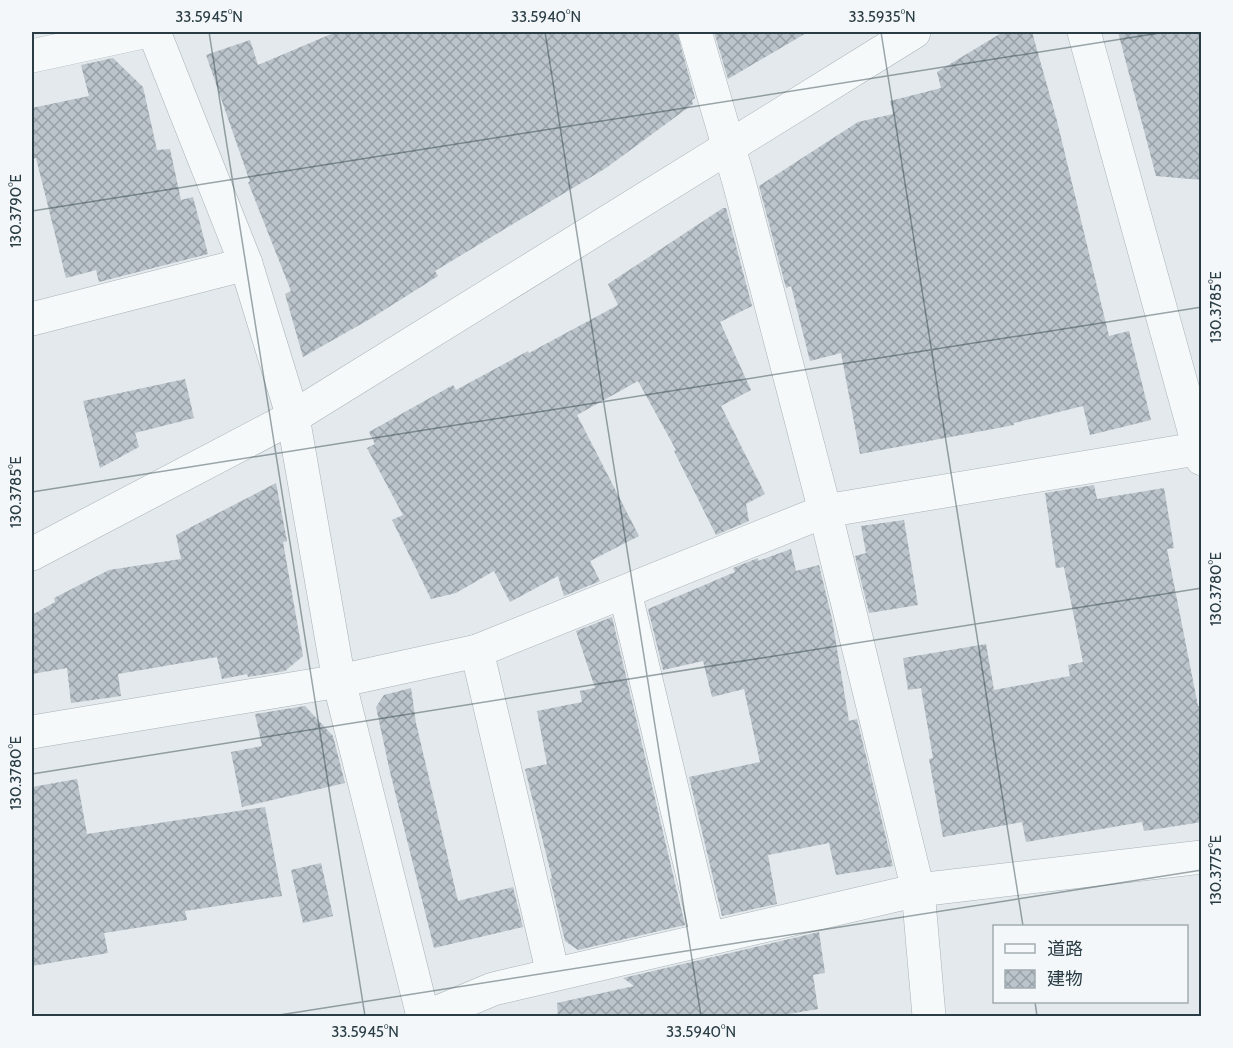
<svg xmlns="http://www.w3.org/2000/svg" width="1233" height="1048" font-family="Cabin,'Noto Sans JP',sans-serif">
  <style>
    .building { fill: url(#building-cross-hatch) }
    .lines { fill: none; stroke-linecap: round; stroke-linejoin: round }
    .minor-casing { stroke: #a8b2b7; stroke-width: 34 }
    .minor { stroke: #f6f9fa; stroke-width: 33 }
    .ticks { fill: none; stroke: #2a3d45; stroke-width: 1.5; stroke-opacity: 0.45 }
    .neatline { fill: none; stroke: #2a3d45; stroke-width: 2 }
    .ticks-label { font-size: 15px; text-anchor: middle; fill: #2a3d45 }
  </style>
  <defs>
    <pattern id="building-cross-hatch" width="8" height="8" patternUnits="userSpaceOnUse" patternTransform="scale(1.5)"><rect width="8" height="8" fill="#bac4ca"/><path d="M0 0l8 8M0 8l8-8" fill="none" stroke="#97a0a6"/></pattern>
  </defs>
  <rect width="100%" height="100%" fill="#e3e9ec"/>
  <g class="building">
    <path d="M336,32H677L695,98L692,100L693,104L606,168L435,271L438,276L370,319L303,357L285,294L291,291L248,182H250L206,55L250,40L258,65Z"/>
    <path d="M714,32H808L728,79Z"/>
    <path d="M1003,32H1032L1057,121L1109,336L1129,331L1151,420L1090,435L1083,406L1014,423V425L860,454L841,353L810,361L791,286L786,288L759,186L858,122L893,114L890,101L941,88L937,72Z"/>
    <path d="M1118,32H1202V180L1156,176Z"/>
    <path d="M113,58L143,87L157,150L170,149L181,200L193,197L208,254L99,282L96,270L66,278L36,158L32,159V108L89,96L81,65Z"/>
    <path d="M723,208H726L752,306L720,322L751,390L721,406L765,494L746,504L749,521L716,535L674,451L676,450L638,381L577,415L639,536L590,561L600,581L564,596L558,576L510,602L494,571L456,593L431,599L392,520L403,515L367,448L375,444L369,432L453,385L456,390L528,351L529,353L618,305L608,284Z"/>
    <path d="M185,379L194,418L135,433L139,447L100,468L83,401Z"/>
    <path d="M276,483L287,541L283,542L303,656L285,671L248,677L247,674L222,679L217,657L118,674L121,696L71,703L67,668L32,674V615L55,602L54,598L109,570L181,559L176,535Z"/>
    <path d="M1094,485L1097,499L1164,488L1174,548L1167,549L1198,706H1202V822L1144,831L1142,822L1026,842L1022,822L943,837L929,759L933,758L921,688L908,690L903,658L986,644L994,690L1070,676L1068,665L1083,662L1064,567L1056,568L1045,493Z"/>
    <path d="M904,520L918,605L869,613L855,556L866,553L861,526Z"/>
    <path d="M791,549L796,571L819,565L832,619L849,721L857,719L893,866L836,875L829,843L768,855L777,904L722,916L689,777L760,762L744,689L712,697L703,661L663,670L648,609L735,572L733,568L758,558V561Z"/>
    <path d="M612,617L685,925L578,950L565,941L550,879L552,878L525,769L547,764L537,711L582,702L580,691L595,688L576,631Z"/>
    <path d="M411,688L416,723L458,901L513,887L523,927L434,948L390,772L376,707L384,695Z"/>
    <path d="M305,706L333,736L345,783L242,807L231,752L262,746L255,714Z"/>
    <path d="M77,779L87,834L265,807L282,896L185,911L187,920L104,933L108,953L32,966V787Z"/>
    <path d="M321,863L333,916L303,923L291,870Z"/>
    <path d="M819,932L825,973L813,975L818,1009L771,1017H558L557,1003L634,986L623,978Z"/>
  </g>
  <g class="lines">
    <defs>
      <g id="minor">
        <path d="M154,32L246,264L293,417L339,681L423,1016"/>
        <path d="M695,32L739,182L825,511L918,890L929,1016"/>
        <path d="M1084,32L1202,459"/>
        <path d="M32,56L143,32"/>
        <path d="M32,319L246,264"/>
        <path d="M32,554L293,417L914,32"/>
        <path d="M625,592L708,939"/>
        <path d="M477,651L553,974"/>
        <path d="M32,732L339,681L477,651L825,511L1202,448"/>
        <path d="M429,1016L493,989L918,890L1202,857"/>
      </g>
    </defs>
    <use href="#minor" class="minor-casing"/>
    <use href="#minor" class="minor"/>
  </g>
  <path class="ticks" d="M209,32L365,1016M545,32L701,1016M881,32L1023,926M32,211L1166,32M32,492L1202,307M32,774L1202,588M1035,1002L1037,1016M273,1016L1202,870"/>
  <rect width="1233" height="1048" fill="none" stroke="#f3f7f9" stroke-width="66"/>
  <rect x="993" y="925" width="195" height="78" fill="#f3f7f9" stroke="#a3adb1" stroke-width="1.5"/>
  <rect x="1005" y="944" width="30" height="9" fill="#f6f9fa" stroke="#a3adb1" stroke-width="1.5"/>
  <text x="1047" y="955" font-size="18" fill="#2a3d45">道路</text>
  <rect x="1005" y="970" width="30" height="18" fill="url(#building-cross-hatch)" stroke="#a3adb1" stroke-width="1.5"/>
  <text x="1047" y="985" font-size="18" fill="#2a3d45">建物</text>
  <rect x="33" y="33" width="1167" height="982" class="neatline"/>
  <g class="ticks-label">
    <text x="209" y="22">33.5945°N</text>
    <text x="546" y="22">33.5940°N</text>
    <text x="882" y="22">33.5935°N</text>
    <text transform="translate(16 211) rotate(-90)" y="5">130.3790°E</text>
    <text transform="translate(1216 307) rotate(-90)" y="5">130.3785°E</text>
    <text transform="translate(16 492) rotate(-90)" y="5">130.3785°E</text>
    <text transform="translate(1216 589) rotate(-90)" y="5">130.3780°E</text>
    <text transform="translate(16 773) rotate(-90)" y="5">130.3780°E</text>
    <text transform="translate(1216 870) rotate(-90)" y="5">130.3775°E</text>
    <text x="365" y="1037">33.5945°N</text>
    <text x="701" y="1037">33.5940°N</text>
  </g>
</svg>
